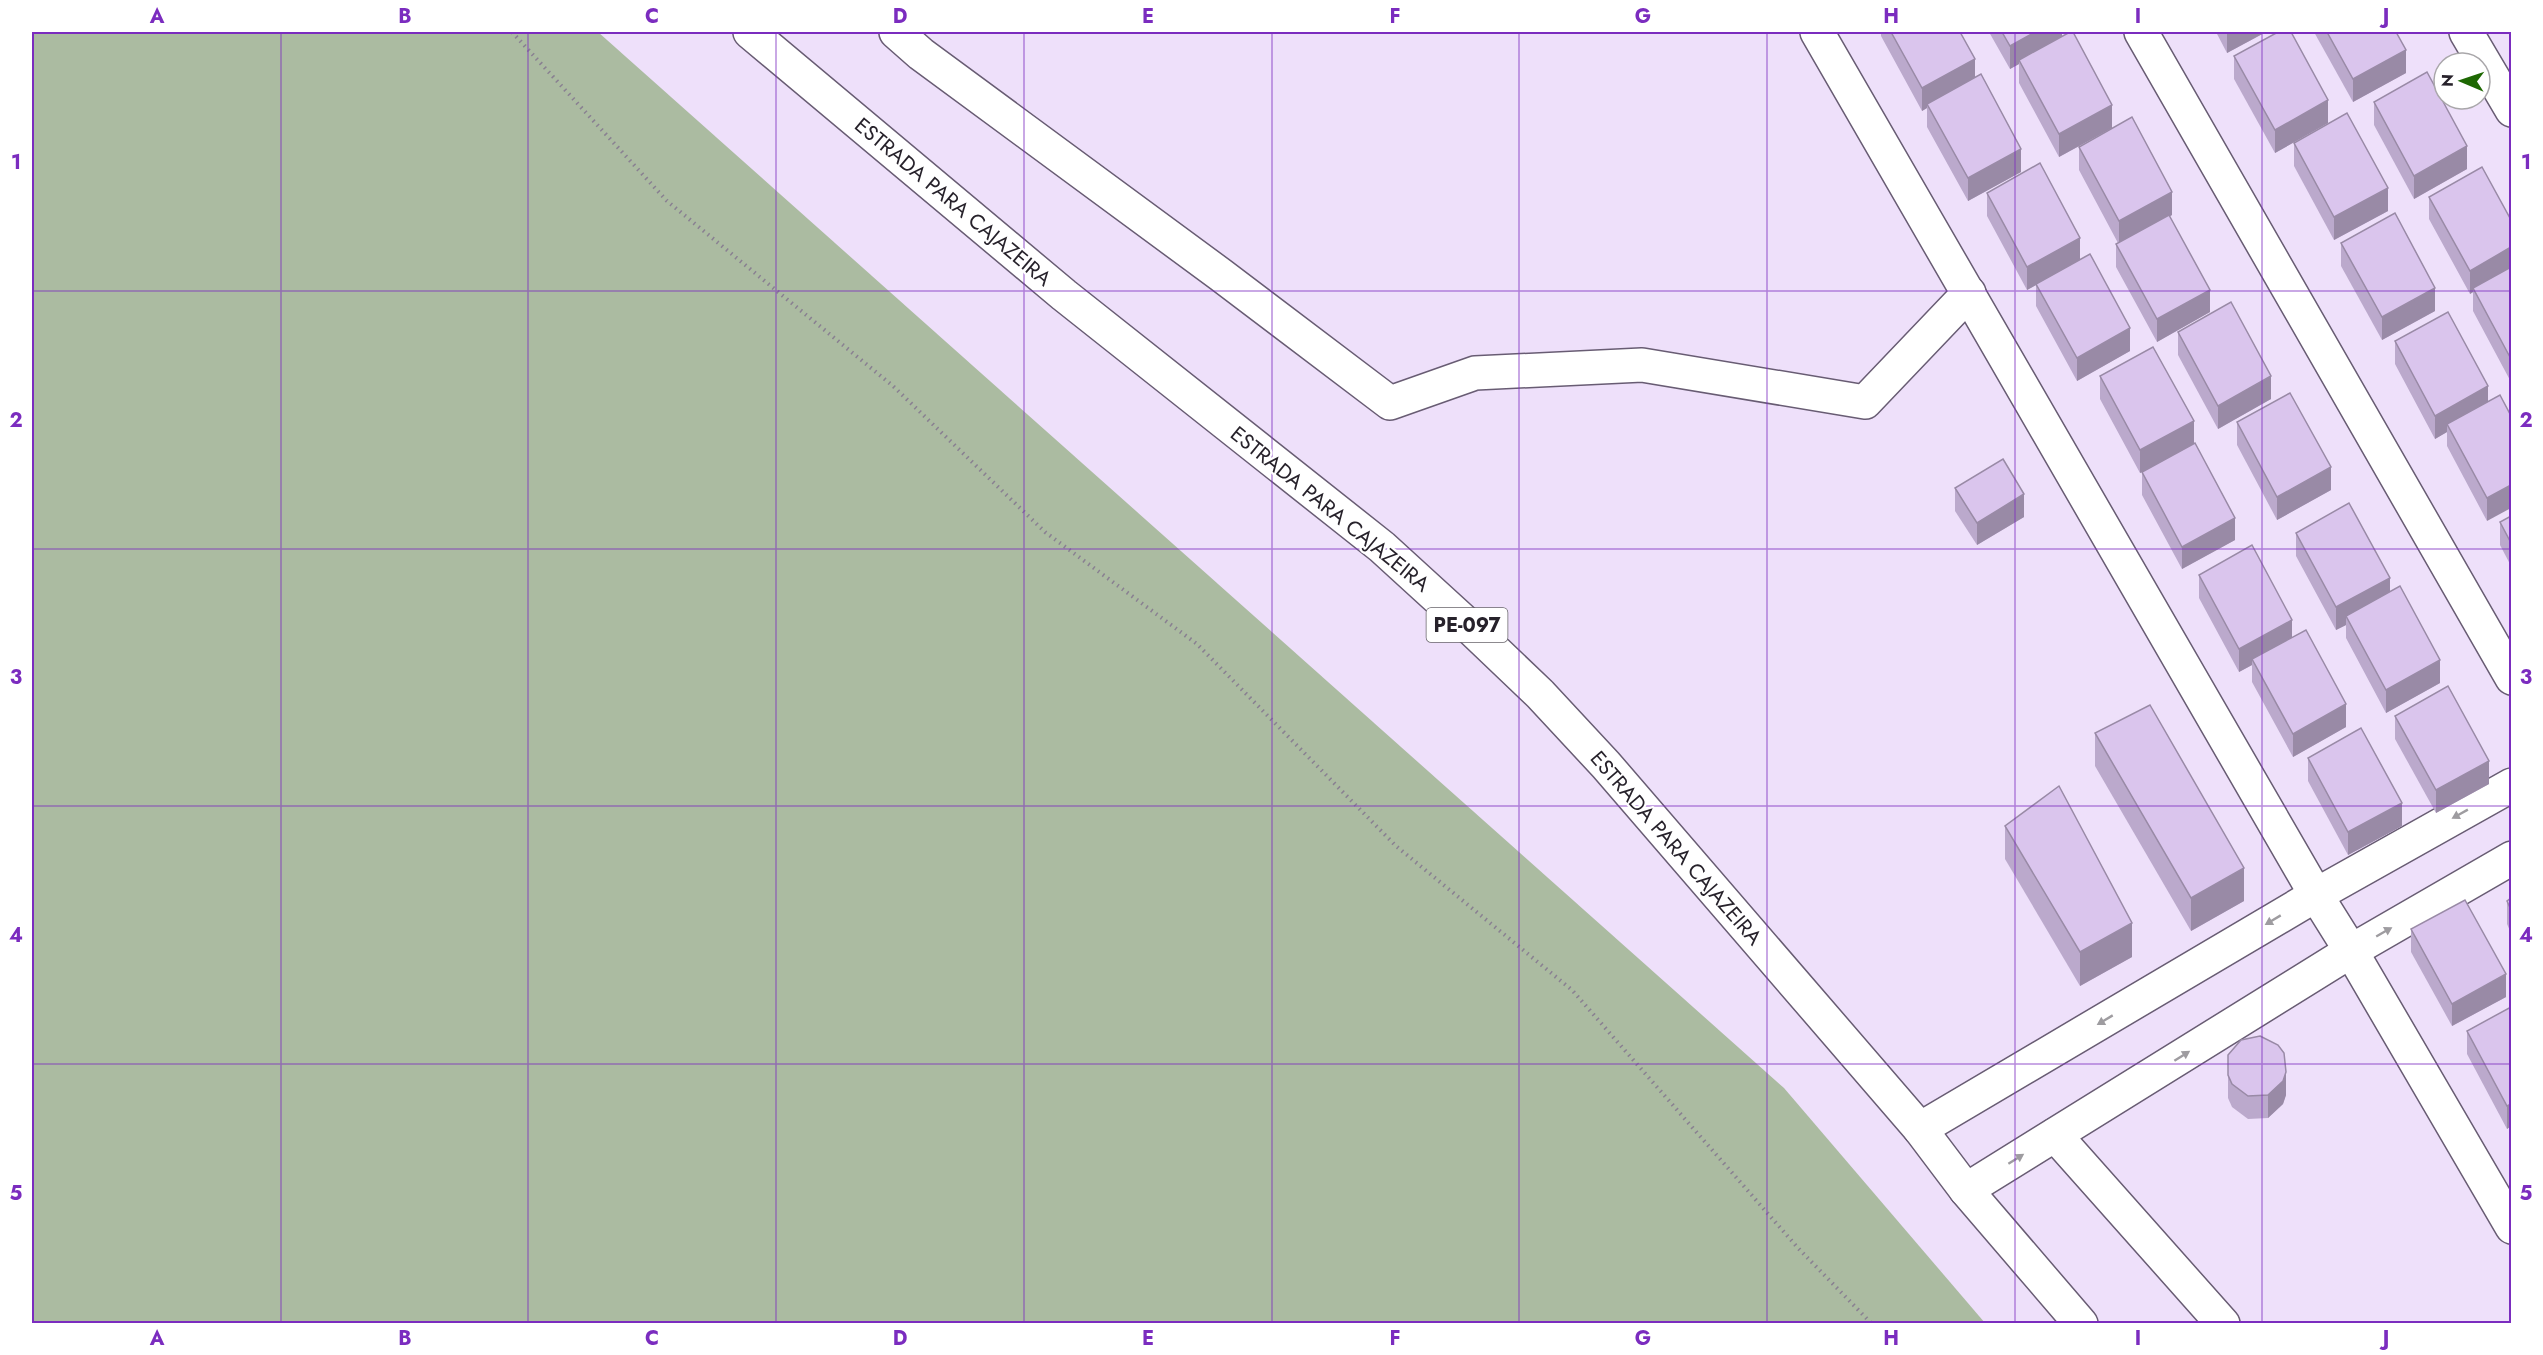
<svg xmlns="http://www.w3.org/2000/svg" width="2543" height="1355" font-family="Jost,sans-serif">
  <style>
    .green { fill: #abbba1 }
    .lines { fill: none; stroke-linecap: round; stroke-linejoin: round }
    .minor-casing { stroke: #685c73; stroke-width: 36 }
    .major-casing { stroke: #685c73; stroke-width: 36 }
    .path { stroke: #898091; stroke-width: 4; stroke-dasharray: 1.5 4.5; stroke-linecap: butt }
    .minor { stroke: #fff; stroke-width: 33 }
    .major { stroke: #fff; stroke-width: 33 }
    .wall { fill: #bba9cc }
    .shaded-wall { fill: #998aa6 }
    .building { fill: #dac5ed; stroke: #998aa6; stroke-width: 1.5 }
    .oneway { fill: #9e9ca0 }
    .grid { fill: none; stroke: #7b2cbf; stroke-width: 1.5; stroke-opacity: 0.55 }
    .labels { text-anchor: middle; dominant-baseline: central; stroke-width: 4.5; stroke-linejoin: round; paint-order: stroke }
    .shield { fill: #fff; stroke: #68646b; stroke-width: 1.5 }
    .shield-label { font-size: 20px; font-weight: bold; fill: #27222b }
    .street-label { font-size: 21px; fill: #27222b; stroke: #fff }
    .neatline { fill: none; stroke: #7b2cbf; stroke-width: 2 }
    .grid-label { font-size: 20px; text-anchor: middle; font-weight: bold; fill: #7b2cbf }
  </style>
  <rect width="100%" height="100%" fill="#eee0fa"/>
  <path class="green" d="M32,32H598L1784,1088L1985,1323H32Z"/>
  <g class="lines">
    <defs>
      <g id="minor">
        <path d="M896,32L921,54L1221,275L1390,403L1475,373L1642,365L1865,402L1969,293"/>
        <path d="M1817,32L2316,895L2351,951L2512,1227"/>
        <path d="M2141,32L2512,678"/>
        <path d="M2466,32L2512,110"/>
        <path d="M1920,1129L2316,895L2512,785"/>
        <path d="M2055,1135L2223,1324"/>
        <path d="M1966,1190L2351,951L2512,858"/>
      </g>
      <path id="major" d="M750,32L1064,295L1382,547L1474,631L1540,694L1606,765L1920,1129L1966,1190L2081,1324"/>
    </defs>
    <use href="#minor" class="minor-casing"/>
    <use href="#major" class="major-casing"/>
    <path class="path" d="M512,32L667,201L893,386L1045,532L1197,644L1396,846L1572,990L1798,1248L1872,1324"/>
    <use href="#minor" class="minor"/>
    <use href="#major" class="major"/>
  </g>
  <g class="wall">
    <path d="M1881,32H1960L1975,77L2021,172L1968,201L1927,127V108L1922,111L1881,36Z"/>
    <path d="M1989,32H2062V36L2112,128L2059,157L2019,83V64L2010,69Z"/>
    <path d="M2216,32H2266L2227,53Z"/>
    <path d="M2314,32H2396L2406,73L2353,102Z"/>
    <path d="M2234,56L2328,123L2275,153L2234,79Z"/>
    <path d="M2374,102L2467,169L2414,199L2374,125Z"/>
    <path d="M2294,143L2388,211L2334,240L2294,166Z"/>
    <path d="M2079,147L2172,215L2170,216L2210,312L2157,342L2116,267V244L2118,243L2079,170Z"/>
    <path d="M1987,193L2080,259L2130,351L2077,381L2036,306V285L2027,290L1987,216Z"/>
    <path d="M2429,197L2511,220V382L2473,311V292L2470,294L2429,219Z"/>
    <path d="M2341,243L2435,311L2382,340L2341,266Z"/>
    <path d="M2178,332L2271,399L2218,429L2178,355Z"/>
    <path d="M2395,341L2488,386L2487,521L2447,446V432L2435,439L2395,364Z"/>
    <path d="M2100,376L2194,444L2235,540L2182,569L2142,495V472L2140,473L2100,399Z"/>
    <path d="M2237,422L2331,490L2277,520L2237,445Z"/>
    <path d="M1955,488L2024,517L1977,545L1955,511Z"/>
    <path d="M2511,516V566L2500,545V522Z"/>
    <path d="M2296,533L2390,591L2440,683L2386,713L2346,638V625L2336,630L2296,556Z"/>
    <path d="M2199,575L2292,638L2346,727L2293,757L2252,682V665L2239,672L2199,598Z"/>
    <path d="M2395,716L2489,784L2436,813L2395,739Z"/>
    <path d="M2095,733L2244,901L2191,931L2095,766Z"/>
    <path d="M2308,758L2402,826L2348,855L2308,781Z"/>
    <path d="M2005,826L2132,957L2080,986L2005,859Z"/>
    <path d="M2511,898V933L2507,924V901Z"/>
    <path d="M2411,929L2506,997L2452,1026L2411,952Z"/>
    <path d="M2511,1007V1126L2507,1129L2467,1054V1031Z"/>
    <path d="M2228,1075L2286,1095L2283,1104L2268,1118L2248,1119L2232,1107L2228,1098Z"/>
  </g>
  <g class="shaded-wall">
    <path d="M2035,32H2062V39L2019,60V64L2010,69V46Z"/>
    <path d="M2227,32H2266L2227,53Z"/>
    <path d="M2406,50V73L2353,102V79Z"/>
    <path d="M1975,59V82L1927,104V108L1922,111V88Z"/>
    <path d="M2328,100V123L2275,153V130Z"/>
    <path d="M2112,105V128L2059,157V134Z"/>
    <path d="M2467,146V169L2414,199V176Z"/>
    <path d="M2021,149V172L1968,201V178Z"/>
    <path d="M2388,188V211L2334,240V217Z"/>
    <path d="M2172,192V215L2119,244V221Z"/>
    <path d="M2080,238V261L2027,290V267Z"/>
    <path d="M2511,247V270L2473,288V292L2470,294V271Z"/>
    <path d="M2435,288V311L2382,340V317Z"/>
    <path d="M2210,290V312L2157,342V319Z"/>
    <path d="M2130,328V351L2077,381V358Z"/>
    <path d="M2271,376V399L2218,429V406Z"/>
    <path d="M2488,386V409L2447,424V432L2435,439V416Z"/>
    <path d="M2194,421V444L2140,473V450Z"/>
    <path d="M2331,467V490L2277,520V497Z"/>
    <path d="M2511,485V508L2487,521V498Z"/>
    <path d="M2024,494V517L1977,545V523Z"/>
    <path d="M2235,518V540L2182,569V547Z"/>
    <path d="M2390,578V601L2346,616V625L2336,630V607Z"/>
    <path d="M2292,620V642L2252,659V665L2239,672V649Z"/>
    <path d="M2440,660V683L2386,713V690Z"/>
    <path d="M2346,704V727L2293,757V734Z"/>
    <path d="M2489,761V784L2436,813V790Z"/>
    <path d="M2402,803V826L2348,855V832Z"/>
    <path d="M2244,868V901L2191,931V898Z"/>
    <path d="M2132,923V957L2080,986V952Z"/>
    <path d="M2506,974V997L2452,1026V1004Z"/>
    <path d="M2286,1072V1095L2283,1104L2268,1118V1095Z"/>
    <path d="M2511,1104V1126L2507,1129V1106Z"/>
  </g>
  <g class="building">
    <path d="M1891,32H1960L1975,59L1922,88Z"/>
    <path d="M2002,32H2035L2010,46Z"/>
    <path d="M2070,32H2073L2112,105L2059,134L2019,60Z"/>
    <path d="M2278,32H2291L2328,100L2275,130L2234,56Z"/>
    <path d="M2327,32H2396L2406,50L2353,79Z"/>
    <path d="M2427,72L2467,146L2414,176L2374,102Z"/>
    <path d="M1981,74L2021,149L1968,178L1927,104Z"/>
    <path d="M2347,113L2388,188L2334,217L2294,143Z"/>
    <path d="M2132,117L2172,192L2119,221L2079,147Z"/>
    <path d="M2040,163L2080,238L2027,267L1987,193Z"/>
    <path d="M2482,167L2511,220V247L2470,271L2429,197Z"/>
    <path d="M2395,213L2435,288L2382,317L2341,243Z"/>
    <path d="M2169,215L2210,290L2157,319L2116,244Z"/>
    <path d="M2090,254L2130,328L2077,358L2036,284Z"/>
    <path d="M2511,267V359L2473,288Z"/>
    <path d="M2231,302L2271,376L2218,406L2178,332Z"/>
    <path d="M2448,312L2488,386L2435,416L2395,341Z"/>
    <path d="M2153,347L2194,421L2140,450L2100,376Z"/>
    <path d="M2290,393L2331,467L2277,497L2237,422Z"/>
    <path d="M2500,395L2511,416V485L2487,498L2447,424Z"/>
    <path d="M2195,443L2235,518L2182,547L2142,472Z"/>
    <path d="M2003,459L2024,494L1977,523L1955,488Z"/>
    <path d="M2349,503L2390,578L2336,607L2296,533Z"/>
    <path d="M2511,516V543L2500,522Z"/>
    <path d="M2252,545L2292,620L2239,649L2199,575Z"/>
    <path d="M2400,586L2440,660L2386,690L2346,616Z"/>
    <path d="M2306,630L2346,704L2293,734L2252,659Z"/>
    <path d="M2448,686L2489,761L2436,790L2395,716Z"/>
    <path d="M2150,705L2244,868L2191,898L2095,733Z"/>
    <path d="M2361,728L2402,803L2348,832L2308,758Z"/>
    <path d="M2059,786L2132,923L2080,952L2005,826Z"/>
    <path d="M2511,898V910L2507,901Z"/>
    <path d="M2465,900L2506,974L2452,1004L2411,929Z"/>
    <path d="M2511,1007V1104L2507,1106L2467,1031Z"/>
    <path d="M2260,1036L2278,1045L2284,1053L2286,1072L2283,1081L2268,1095L2248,1096L2232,1084L2228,1075V1055L2241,1040Z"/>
  </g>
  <defs><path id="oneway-solid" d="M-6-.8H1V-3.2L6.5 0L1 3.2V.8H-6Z" transform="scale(1.5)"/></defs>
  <g class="oneway">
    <use href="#oneway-solid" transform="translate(2460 814) rotate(151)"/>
    <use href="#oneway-solid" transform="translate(2273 920) rotate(149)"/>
    <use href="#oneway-solid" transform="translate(2384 932) rotate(-30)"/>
    <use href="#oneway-solid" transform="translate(2105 1020) rotate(149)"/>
    <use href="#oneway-solid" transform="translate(2182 1056) rotate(-32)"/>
    <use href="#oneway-solid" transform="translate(2016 1159) rotate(-32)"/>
  </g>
  <path class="grid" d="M281,32V1324M528,32V1324M776,32V1324M1024,32V1324M1272,32V1324M1519,32V1324M1767,32V1324M2015,32V1324M2262,32V1324M32,291H2512M32,549H2512M32,806H2512M32,1064H2512"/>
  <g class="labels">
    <rect class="shield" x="1426.5" y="608" width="81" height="34" rx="4.5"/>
    <g class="shield-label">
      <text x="1467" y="625">PE-097</text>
    </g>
    <g class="street-label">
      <text transform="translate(953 202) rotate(40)">ESTRADA PARA CAJAZEIRA</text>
      <text transform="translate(1330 509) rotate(39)">ESTRADA PARA CAJAZEIRA</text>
      <text transform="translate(1676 848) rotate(49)">ESTRADA PARA CAJAZEIRA</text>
    </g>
  </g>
  <rect width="2543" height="1355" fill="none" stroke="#ffffff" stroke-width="66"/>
  <g transform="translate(2462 81) rotate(272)"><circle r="28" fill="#ffffff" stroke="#a9a7aa" stroke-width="1.5"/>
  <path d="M0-4.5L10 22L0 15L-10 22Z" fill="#1e6803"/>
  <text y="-9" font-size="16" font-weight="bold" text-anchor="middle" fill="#27222b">N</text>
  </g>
  <rect x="33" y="33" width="2477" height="1289" class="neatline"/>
  <g class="grid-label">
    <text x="157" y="23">A</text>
    <text x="405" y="23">B</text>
    <text x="652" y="23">C</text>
    <text x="900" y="23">D</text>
    <text x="1148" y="23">E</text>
    <text x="1395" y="23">F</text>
    <text x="1643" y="23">G</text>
    <text x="1891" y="23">H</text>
    <text x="2138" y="23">I</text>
    <text x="2386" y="23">J</text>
    <text x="16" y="169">1</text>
    <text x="2526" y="169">1</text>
    <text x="16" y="427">2</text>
    <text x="2526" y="427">2</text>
    <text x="16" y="684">3</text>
    <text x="2526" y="684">3</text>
    <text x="16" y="942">4</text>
    <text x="2526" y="942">4</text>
    <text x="16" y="1200">5</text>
    <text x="2526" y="1200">5</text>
    <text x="157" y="1345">A</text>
    <text x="405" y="1345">B</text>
    <text x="652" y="1345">C</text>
    <text x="900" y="1345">D</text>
    <text x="1148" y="1345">E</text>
    <text x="1395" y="1345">F</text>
    <text x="1643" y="1345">G</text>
    <text x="1891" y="1345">H</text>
    <text x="2138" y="1345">I</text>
    <text x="2386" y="1345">J</text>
  </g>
</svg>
